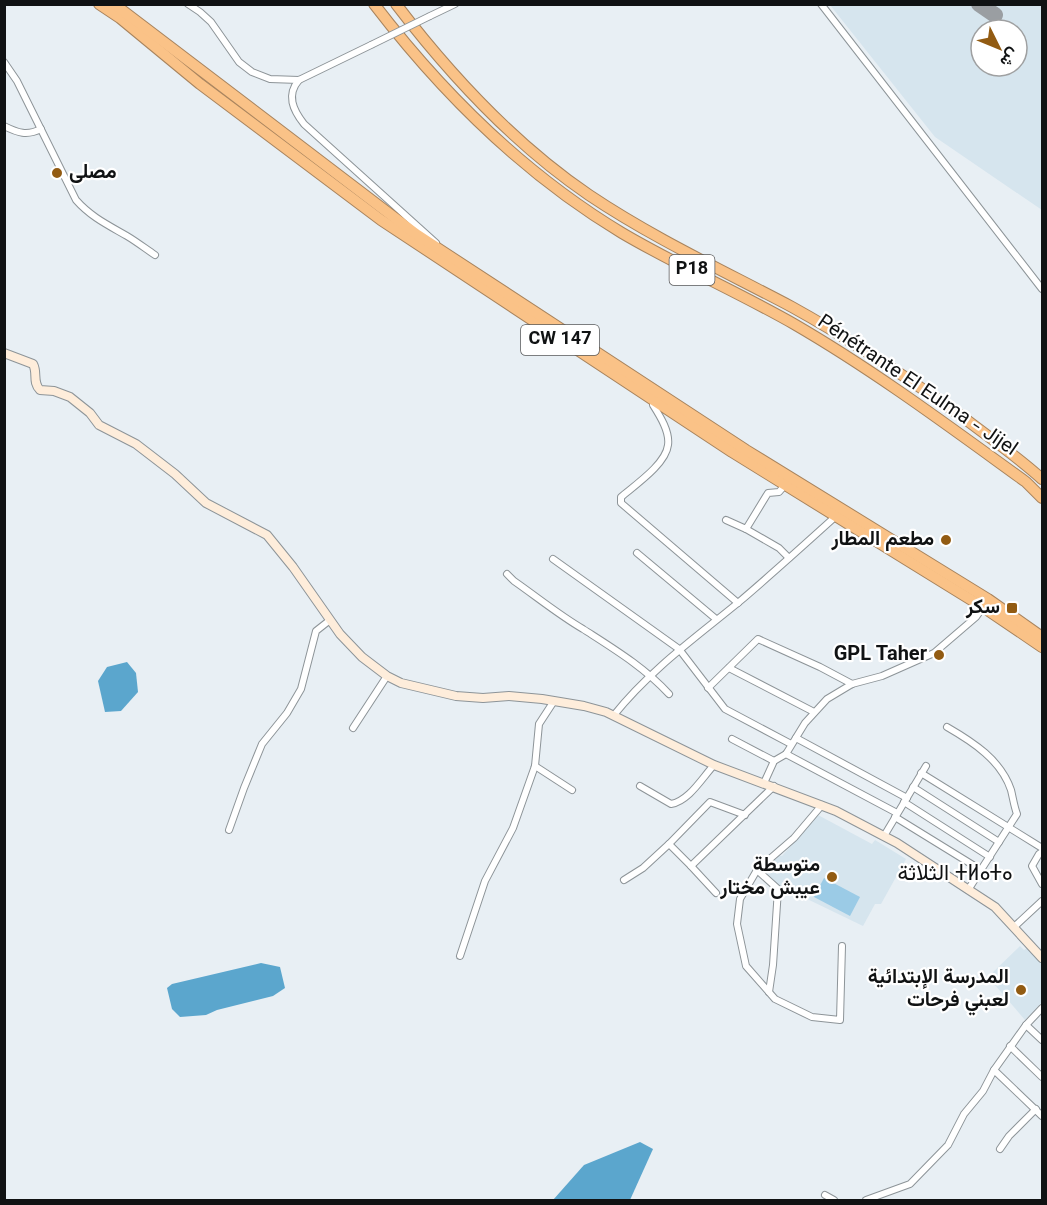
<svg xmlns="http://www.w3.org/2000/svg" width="1047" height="1205" font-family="Georgia,Vazirmatn,'Noto Sans Tifinagh',serif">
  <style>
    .built { fill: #d6e5ee; fill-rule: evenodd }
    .green { fill: #9bcbe6 }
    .water { fill: #5ba6cd }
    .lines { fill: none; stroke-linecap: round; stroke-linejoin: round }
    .taxiway { stroke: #9a9ea2; stroke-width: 16 }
    .street-casing { stroke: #8d9498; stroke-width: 8 }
    .secondary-casing { stroke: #8d9498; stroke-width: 10 }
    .highway-casing { stroke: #a8845e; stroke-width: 12 }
    .street { stroke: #fff; stroke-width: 6 }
    .secondary { stroke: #feeddb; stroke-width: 8 }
    .highway { stroke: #fac287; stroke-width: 10 }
    .street-bridge-casing { stroke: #8d9498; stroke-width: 8; stroke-linecap: butt }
    .street-bridge { stroke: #fff; stroke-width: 6 }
    .poi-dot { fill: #925b12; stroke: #fff; stroke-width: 2 }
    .labels { text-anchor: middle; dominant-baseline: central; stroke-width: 4.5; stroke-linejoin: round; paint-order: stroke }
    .shield { fill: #fff; stroke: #58595a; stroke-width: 1.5 }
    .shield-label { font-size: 18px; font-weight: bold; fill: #101213 }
    .poi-label { font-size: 20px; font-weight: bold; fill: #101213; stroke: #fff; text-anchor: end }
    .street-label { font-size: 20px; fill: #101213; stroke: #fff }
    .quarter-label { font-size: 22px; fill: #101213; stroke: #fff }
  </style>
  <rect width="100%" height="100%" fill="#e8eff4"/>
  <g class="built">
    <path d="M830,5H1042V210L935,137ZM981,30H1017V66H981Z"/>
    <path d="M818,815L872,844L875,840L906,859L881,904H875L863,926L774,883L763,871L777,855L782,856Z"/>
    <path d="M1020,946L1024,950L1027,948L1042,965V1002L1025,1020L988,977Z"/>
  </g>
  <path class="green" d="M824,878L860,897L850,916L814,897Z"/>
  <g class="water">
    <path d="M127,662L136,673L138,692L121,711L105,712L98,681L107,667Z"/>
    <path d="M261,963L280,967L285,988L273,996L217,1010L206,1015L180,1017L172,1009L167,988L172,984Z"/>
    <path d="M640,1142L653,1149L630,1200H553L584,1165Z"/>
  </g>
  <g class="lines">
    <path class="taxiway" d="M979,4L995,15"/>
    <defs>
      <g id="street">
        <path d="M188,4L200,12L211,22L239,62L252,72L270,79L299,80L371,45"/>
        <path d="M821,4L1042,289"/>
        <path d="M430,16L455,4"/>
        <path d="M4,62L17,81L76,200C91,217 108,225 127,236C137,242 146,249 155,255"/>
        <path d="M299,80C286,95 293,110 304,124L436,243"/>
        <path d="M4,126C18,133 27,136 41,129"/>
        <path d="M654,401L653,405C660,416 670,432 668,445C666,464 635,485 621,497V503L738,603"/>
        <path d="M726,520L746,529L768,493L779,492L785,485"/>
        <path d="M746,529L779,548L789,558"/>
        <path d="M637,553L716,619"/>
        <path d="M553,559L679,649L725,709L791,744"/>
        <path d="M507,574L514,581C537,597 559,615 583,629C614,649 644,667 669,694"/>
        <path d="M729,668L814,712"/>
        <path d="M708,688L758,639L820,667L852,684"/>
        <path d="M614,715C650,670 695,638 739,602C772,574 804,545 835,517"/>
        <path d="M947,727C973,742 1001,760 1011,790C1013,798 1014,806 1017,814L968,890"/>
        <path d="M353,728L387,676"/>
        <path d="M796,738L907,798"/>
        <path d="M732,739L774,761"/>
        <path d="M786,754L897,813"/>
        <path d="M535,766L572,790"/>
        <path d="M921,773L1042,848"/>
        <path d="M764,783L774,761L786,754L805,723L827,699L852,684L882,676L934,653L976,617L983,607"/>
        <path d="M640,786L671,804C689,801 702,778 714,765"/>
        <path d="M913,787L999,842"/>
        <path d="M904,802L990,857"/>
        <path d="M822,805L794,838L757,870L740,899L737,924L746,966L775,999L812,1017L840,1020L842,946"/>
        <path d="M745,815L710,802L669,844L691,866L774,786"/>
        <path d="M895,817L981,870"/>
        <path d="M229,830L244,788L262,744L287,713L301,689L316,631L330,620"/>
        <path d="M884,836L926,766"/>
        <path d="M1042,852L1039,854L1032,866L1042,884"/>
        <path d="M691,866L716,893"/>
        <path d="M757,870L778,889L773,965L769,992"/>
        <path d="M624,880L643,868L669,844"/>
        <path d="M1014,927L1042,901"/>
        <path d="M460,956L485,881L513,828L535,766L539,724L554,701"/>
        <path d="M1026,1025L1042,1040"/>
        <path d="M1010,1046L1042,1077"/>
        <path d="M994,1070L1042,1116"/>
        <path d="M1000,1149L1009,1136L1036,1109"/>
        <path d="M825,1195L834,1200"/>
        <path d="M866,1200L910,1184L948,1145L964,1114L983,1091L994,1070L1026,1025L1042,1008"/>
      </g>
      <path id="secondary" d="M4,353L33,364C38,373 32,382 40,390L54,391L70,397L90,413L99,425L136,444L175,474L206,503L267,535L293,567L340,634L362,657L387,676L401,683L456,696L483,698L509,696L542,699L584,706L606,712L714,765L836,811L897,843L995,907L1042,958"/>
      <g id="highway">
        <path d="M99,4L120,18L200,84L381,220L732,452L986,609L1042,647"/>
        <path d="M114,4L416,234L746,450L988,599L1042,637"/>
        <path d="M374,4C443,94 524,174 622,233C678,266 738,292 794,324C875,371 950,427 1026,482L1042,498"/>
        <path d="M396,4C451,76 514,144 589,195C653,238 724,271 792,307C852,340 908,378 964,418C990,438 1018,457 1042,479"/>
      </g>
    </defs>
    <use href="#street" class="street-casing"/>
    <use href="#secondary" class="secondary-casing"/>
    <use href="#highway" class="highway-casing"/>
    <use href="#street" class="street"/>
    <use href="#secondary" class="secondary"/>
    <use href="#highway" class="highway"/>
    <defs>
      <path id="street-bridge" d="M371,45L430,16"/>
    </defs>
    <use href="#street-bridge" class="street-bridge-casing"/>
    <use href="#street-bridge" class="street-bridge"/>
  </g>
  <g class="poi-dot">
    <circle cx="57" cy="173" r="6"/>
    <circle cx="946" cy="540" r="6"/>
    <rect x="1006" y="602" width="12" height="12" rx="3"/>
    <circle cx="939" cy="655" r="6"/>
    <circle cx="832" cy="877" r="6"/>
    <circle cx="1021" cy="990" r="6"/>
  </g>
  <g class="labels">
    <g class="shield">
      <rect x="669.5" y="255" width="45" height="30" rx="4.5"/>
      <rect x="521" y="325" width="78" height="30" rx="4.5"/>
    </g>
    <g class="shield-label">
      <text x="692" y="270">P18</text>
      <text x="560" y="340">CW 147</text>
    </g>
    <g class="poi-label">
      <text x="69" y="173" text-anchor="start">مصلى</text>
      <text x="934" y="540">مطعم المطار</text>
      <text x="1000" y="608">سكر</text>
      <text x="927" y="655">GPL Taher</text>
      <text x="820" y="866">متوسطة<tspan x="820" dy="23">عيبش مختار</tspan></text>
      <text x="1009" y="978">المدرسة الإبتدائية<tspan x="1009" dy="23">لعبني فرحات</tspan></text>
    </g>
    <g class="street-label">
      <text transform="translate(917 386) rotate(34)">Pénétrante El Eulma - Jijel</text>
    </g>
    <g class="quarter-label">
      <text x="955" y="874">الثلاثة ⵜⵍⴰⵜⴰ</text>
    </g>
  </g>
  <rect width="1047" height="1205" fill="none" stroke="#101213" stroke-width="12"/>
  <g transform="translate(999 48) rotate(133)"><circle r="28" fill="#ffffff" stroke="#9fa0a1" stroke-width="1.5"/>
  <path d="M0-4.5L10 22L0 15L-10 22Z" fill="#925b12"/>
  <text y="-9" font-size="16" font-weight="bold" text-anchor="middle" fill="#101213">ش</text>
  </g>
</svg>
